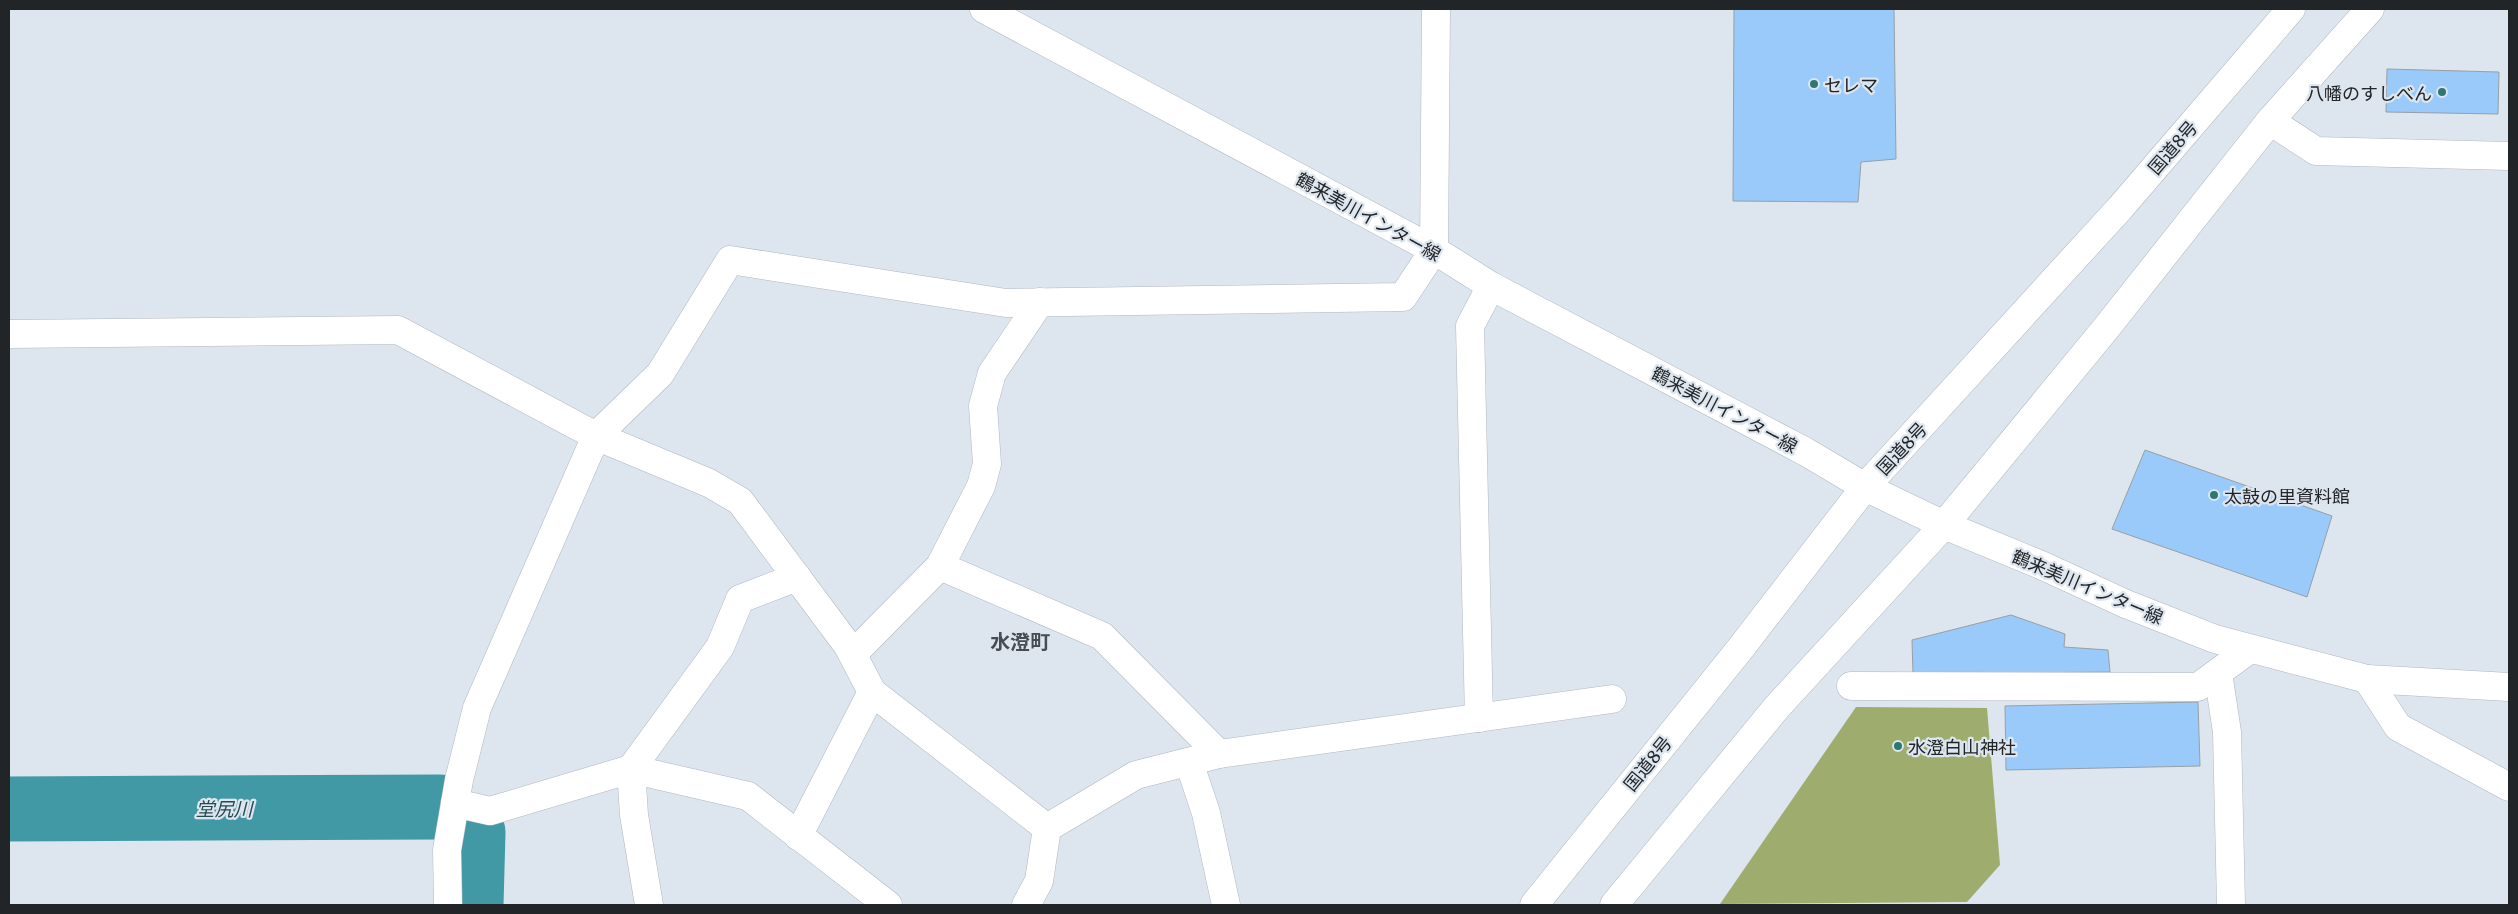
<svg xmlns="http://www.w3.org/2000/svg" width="2518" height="914" font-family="Literata,'Noto Sans JP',serif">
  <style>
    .forest { fill: #9eac6e }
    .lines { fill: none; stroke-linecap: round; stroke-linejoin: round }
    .river { stroke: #4199a5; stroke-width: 65 }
    .building { fill: #99cafa; stroke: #989fa7 }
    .minor-casing { stroke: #b1b8c0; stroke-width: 29 }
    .major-casing { stroke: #b1b8c0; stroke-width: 29 }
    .highway-casing { stroke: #b1b8c0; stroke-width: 29 }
    .minor { stroke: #fff; stroke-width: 28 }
    .major { stroke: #fff; stroke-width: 28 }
    .highway { stroke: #fff; stroke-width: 28 }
    .poi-dot { fill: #2f7772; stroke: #dde5ee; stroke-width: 2 }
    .labels { text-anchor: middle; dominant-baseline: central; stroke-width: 4.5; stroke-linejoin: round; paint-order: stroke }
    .poi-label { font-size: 18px; fill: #222528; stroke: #dde5ee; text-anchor: start }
    .street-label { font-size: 18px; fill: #222528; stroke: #dde5ee }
    .water-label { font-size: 19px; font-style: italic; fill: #244c51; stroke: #dde5ee }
    .quarter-label { font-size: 20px; font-weight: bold; fill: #454c52; stroke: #dde5ee }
  </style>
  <rect width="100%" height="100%" fill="#dde5ee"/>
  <path class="forest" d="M1856,707L1987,708L2000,865L1967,902L1720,904Z"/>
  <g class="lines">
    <g class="river">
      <path d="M9,809L440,807"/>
      <path d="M471,905L473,832"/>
    </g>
  </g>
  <g class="building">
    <path d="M1734,9H1894L1896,159L1861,162L1858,202L1733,201Z"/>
    <path d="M2387,69L2499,72L2498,114L2386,112Z"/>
    <path d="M2145,450L2332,516L2307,597L2112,529Z"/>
    <path d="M2011,615L2065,634L2064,647L2108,650L2110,672L1913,674L1912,640Z"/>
    <path d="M2198,702L2200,766L2006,770L2005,706Z"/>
  </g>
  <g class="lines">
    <defs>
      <g id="minor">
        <path d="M2270,121L2316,151L2509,156"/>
        <path d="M9,334L398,330L596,436L709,483L740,501L848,646L872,692L1047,828"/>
        <path d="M940,566L1102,636L1219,754"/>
        <path d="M853,654L940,566L981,486L987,464L983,406L992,373L1040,302"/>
        <path d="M2218,673L2227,732L2231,905"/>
        <path d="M2367,679L2398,727L2509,787"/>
        <path d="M1851,686L2198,687L2250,649"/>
        <path d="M1479,718L1470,326L1491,286"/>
        <path d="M1189,762L1206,813L1226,905"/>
        <path d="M455,803L490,811L631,769L748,796L888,905"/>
        <path d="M1047,828L1136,775L1219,754L1612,699"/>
        <path d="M798,836L872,692"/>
        <path d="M448,905L447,850L459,780L477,708L596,436L660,374L730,260L1006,303L1403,297L1434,250L1436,9"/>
        <path d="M649,905L634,815L631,769L720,647L740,599L797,577"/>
        <path d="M1026,905L1039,881L1047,828"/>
      </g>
      <path id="major" d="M984,9L1434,250L1491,286L1806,452L1865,487L1944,525L2041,565L2126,604L2215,639L2367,679L2509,687"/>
      <g id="highway">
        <path d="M1534,905L1740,649L1865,487L2121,207L2291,9"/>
        <path d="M1614,905L1777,707L1944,525L2107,327L2270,121L2370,9"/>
      </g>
    </defs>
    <use href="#minor" class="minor-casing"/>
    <use href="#major" class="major-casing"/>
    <use href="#highway" class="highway-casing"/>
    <use href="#minor" class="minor"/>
    <use href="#major" class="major"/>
    <use href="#highway" class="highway"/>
  </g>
  <g class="poi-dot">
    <circle cx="1814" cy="84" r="5"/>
    <circle cx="2442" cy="92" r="5"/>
    <circle cx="2214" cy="495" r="5"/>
    <circle cx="1898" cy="746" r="5"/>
  </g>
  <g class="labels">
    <g class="poi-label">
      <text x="1824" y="84">セレマ</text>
      <text x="2432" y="92" text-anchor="end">八幡のすしべん</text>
      <text x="2224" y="495">太鼓の里資料館</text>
      <text x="1908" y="746">水澄白山神社</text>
    </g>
    <g class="street-label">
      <text transform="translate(2172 147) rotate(-49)">国道8号</text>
      <text transform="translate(1369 216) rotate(29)">鶴来美川インター線</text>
      <text transform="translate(1725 409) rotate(28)">鶴来美川インター線</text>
      <text transform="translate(1901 448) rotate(-47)">国道8号</text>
      <text transform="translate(2088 586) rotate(23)">鶴来美川インター線</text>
      <text transform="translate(1647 763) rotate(-51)">国道8号</text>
    </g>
    <g class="water-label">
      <text x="224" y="808">堂尻川</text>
    </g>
    <g class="quarter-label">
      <text x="1020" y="640">水澄町</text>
    </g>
  </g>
  <rect width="2518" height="914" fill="none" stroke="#222528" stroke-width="20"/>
</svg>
